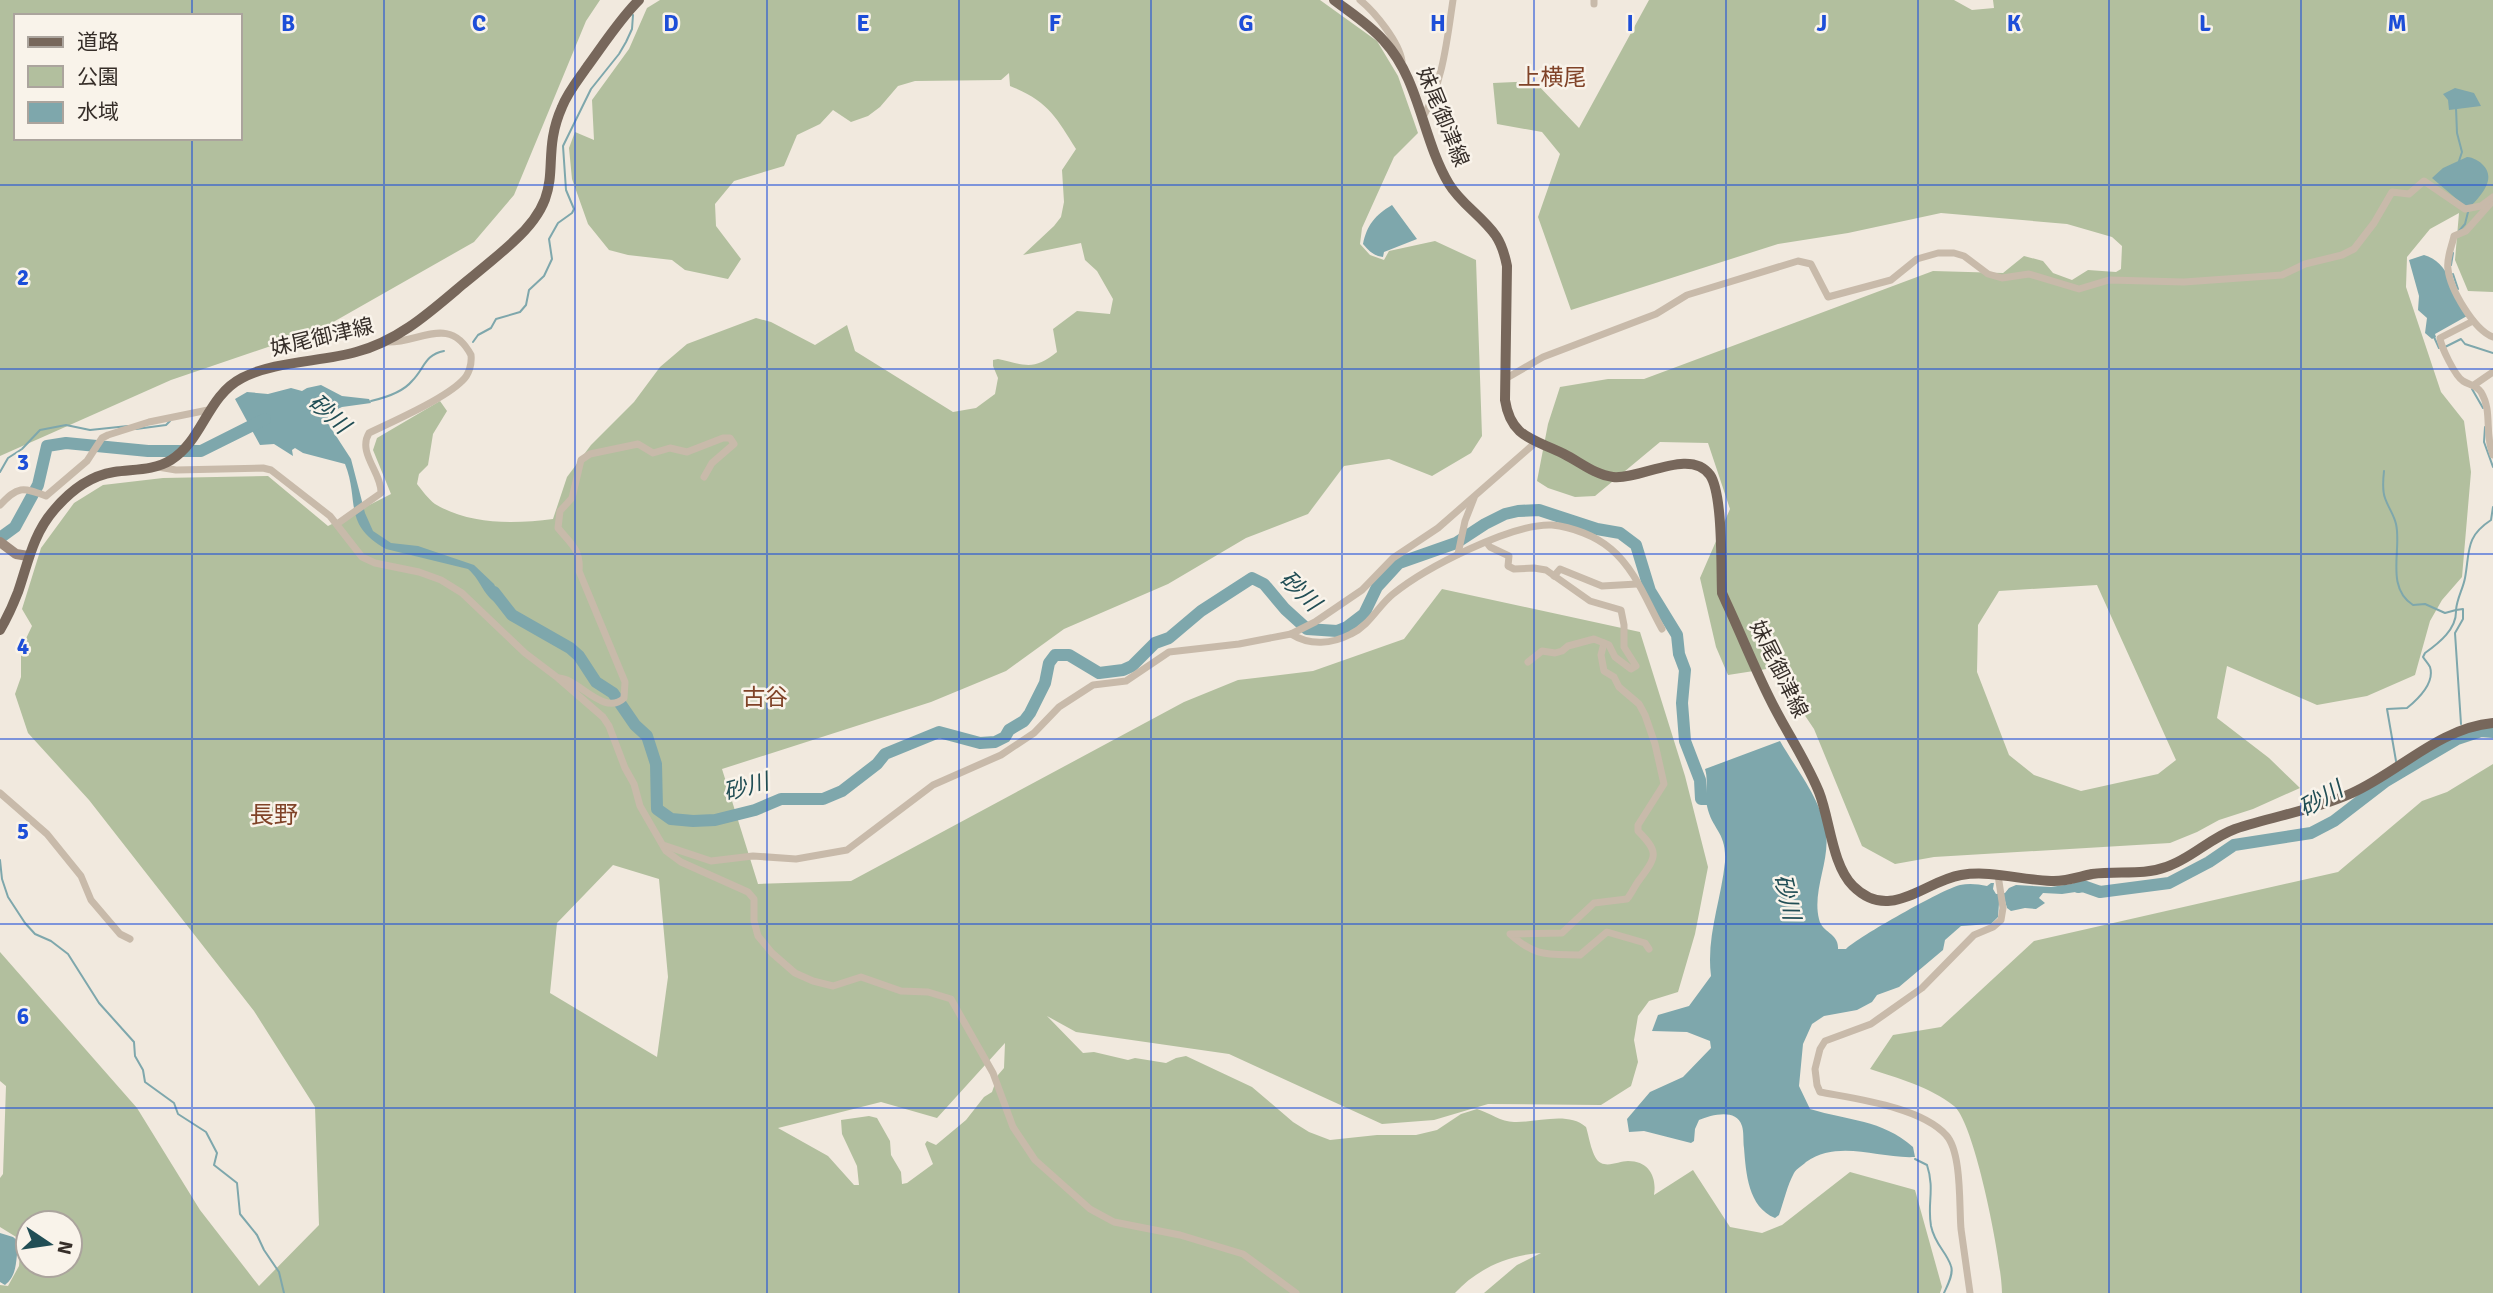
<svg xmlns="http://www.w3.org/2000/svg" width="2493" height="1293" font-family="Signika,'Noto Sans JP',sans-serif">
  <style>
    .green { fill: #b2bf9e; fill-rule: evenodd }
    .water { fill: #7ea7ac }
    .lines { fill: none; stroke-linecap: round; stroke-linejoin: round }
    .stream { stroke: #7ea7ac; stroke-width: 2 }
    .river { stroke: #7ea7ac; stroke-width: 12 }
    .minor { stroke: #c8baaa; stroke-width: 7 }
    .secondary { stroke: #9c8a7c; stroke-width: 10 }
    .primary { stroke: #77675b; stroke-width: 10 }
    .grid { fill: none; stroke: #1d4ed8; stroke-width: 2; stroke-opacity: 0.55 }
    .labels { text-anchor: middle; dominant-baseline: central; stroke-width: 5; stroke-linejoin: round; paint-order: stroke }
    .street-label { font-size: 21px; fill: #362e29; stroke: #f9f3ea }
    .neighbourhood-label { font-size: 23px; fill: #804328; stroke: #f9f3ea }
    .water-label { font-size: 23px; font-style: italic; fill: #214e55; stroke: #f9f3ea }
    .quarter-label { font-size: 24px; fill: #804328; stroke: #f9f3ea }
    .grid-label { font-size: 23px; text-anchor: middle; font-weight: bold; fill: #1d4ed8; stroke: #f9f3ea; stroke-width: 5; stroke-linejoin: round; paint-order: stroke }
  </style>
  <rect width="100%" height="100%" fill="#f1e9de"/>
  <g class="green">
    <path d="M0,0H600L586,21L514,195L474,242L321,329L171,380L0,456ZM16,16H240V138H16Z"/>
    <path d="M660,0H1320L1377,41L1398,76L1418,133L1394,157L1362,228L1360,244L1370,255L1384,260L1389,251L1435,241L1476,260L1482,436L1471,453L1432,476L1389,459L1344,466L1308,514L1246,538L1168,584L1064,629L1006,671L931,702L722,769L758,884L851,881L1184,702L1238,680L1313,671L1404,639L1442,589L1640,632L1685,776L1708,867L1695,934L1678,992L1649,1001L1638,1016L1634,1040L1638,1062L1631,1086L1601,1105L1488,1104L1434,1120L1382,1124L1229,1054L1076,1032L1047,1016L1083,1053L1094,1052L1128,1060L1135,1058L1166,1063L1176,1058L1186,1056L1252,1087L1293,1122L1309,1132L1330,1140L1377,1135H1416L1437,1130L1461,1114L1477,1109C1490,1113 1501,1122 1514,1122C1537,1123 1567,1111 1586,1127C1589,1136 1592,1159 1601,1163C1609,1167 1620,1161 1628,1161C1649,1161 1657,1177 1654,1195L1693,1170L1730,1227L1762,1233L1782,1225L1850,1172L1915,1190L1942,1287L1940,1293H1484L1517,1265L1541,1253C1508,1255 1477,1269 1455,1293H0V1285L8,1286L19,1266L21,1240L0,1227V1178L3,1174L6,1086L0,1081V952L137,1108L200,1210L259,1286L319,1225L315,1107L254,1011L89,800L28,733L15,694L21,677V649L32,626L22,609L41,548L74,503L103,485L163,478L268,476L328,526L391,494L373,450L377,438L440,401L447,411L433,434L428,465L419,474L417,484C422,490 428,499 435,504C470,525 514,524 553,519L567,477L591,445L634,402L660,367L687,344L756,318L771,322L815,345L847,325L855,351L953,412L976,408L995,394L998,378L993,366V360L998,359C1025,365 1034,371 1057,352L1053,329L1077,311L1110,314L1113,299L1097,271L1085,260L1081,243L1023,255L1054,226L1061,217L1064,202L1062,170L1076,149C1056,117 1048,101 1010,86L1009,73L1001,80L915,81L898,86L880,107L868,116L851,122L833,110L820,124L797,135L784,166L734,181L715,204L716,226L741,259L728,279L685,270L672,260L628,255L609,250L588,224L572,179L569,148L575,132L594,140L592,100L629,49L647,8ZM613,865L659,879L668,977L657,1057L550,993L557,923ZM1005,1043L1004,1068L998,1075L992,1092L984,1097L966,1120L936,1145L927,1141L925,1144L933,1164L907,1183L902,1184L901,1172L891,1155L890,1141L877,1118L869,1116L841,1120L842,1134L857,1166L859,1185H854L828,1156L778,1128L881,1102L937,1118ZM28,1223H70V1265H28Z"/>
    <path d="M1649,0H1954L1972,10L1994,8L1993,0H2493V292L2468,291L2455,260L2459,213L2430,229L2407,257L2406,287L2441,392L2464,421L2471,472L2462,577L2442,600L2430,621L2415,675L2367,696L2317,705L2227,666L2217,718L2269,758L2300,788L2253,809L2219,820L2197,832L2170,843L1934,857L1895,864L1862,846L1814,729L1773,668L1728,675L1716,647L1700,578L1730,509L1708,443L1660,442L1595,496L1575,497L1548,488L1537,481L1548,424L1560,387L1608,379H1644L1933,271L2003,273L2024,256L2043,261L2053,273L2072,280L2088,270L2116,272L2121,269L2122,246L2112,237L2067,224L1941,213L1848,233L1778,244L1571,310L1538,217L1560,154L1542,132L1497,124L1493,83L1534,81L1579,128ZM2097,585L2176,760L2158,774L2081,791L2034,775L2009,755L1977,672L1978,625L1999,591Z"/>
    <path d="M2493,764V1293H2002C2002,1263 1975,1123 1954,1106C1930,1087 1898,1078 1870,1069L1893,1035L1941,1027L2034,941L2338,872L2422,801L2447,792Z"/>
  </g>
  <g class="water">
    <path d="M2455,88L2474,93L2481,106L2449,110L2448,100L2443,94Z"/>
    <path d="M2467,157C2479,158 2493,170 2487,184C2484,192 2476,201 2470,207H2466L2432,178L2443,168Z"/>
    <path d="M1392,205L1417,239L1384,252L1383,257C1374,256 1369,251 1363,244C1367,225 1375,215 1392,205Z"/>
    <path d="M2424,255C2448,261 2457,295 2467,316L2435,334L2436,337L2432,339L2425,333L2427,318L2418,310L2419,296L2409,260Z"/>
    <path d="M321,385L342,396L369,399L371,403L342,407L329,413L327,422L351,459L365,513L373,531L391,543L418,546L474,565L494,584L503,602L500,605C483,597 482,581 468,569L386,549C342,524 360,502 345,464L303,453L295,448L292,450L293,456L274,444L260,445L235,399L247,392L268,394L291,388L302,391L307,388Z"/>
    <path d="M1780,741C1796,769 1822,800 1826,833C1830,861 1812,891 1819,919C1822,933 1839,933 1838,949H1846C1858,937 1943,889 1960,885C1969,883 1978,884 1987,886L1991,883H1994L1993,889L1996,894L2005,893L2009,888L2016,885L2051,887L2084,882L2096,889L2062,894L2043,893L2039,898L2045,903L2036,909L2025,908L2011,911L2007,908L2005,901L1999,903L1998,917L1991,924L1961,926L1945,940L1943,950L1899,987L1877,995L1872,1002L1857,1010L1824,1016L1812,1024L1803,1044L1799,1086L1810,1109C1849,1121 1881,1119 1913,1147L1915,1157C1878,1159 1840,1139 1806,1162C1802,1166 1797,1168 1794,1173C1787,1186 1784,1201 1779,1215L1775,1218C1748,1207 1746,1173 1744,1148C1743,1141 1744,1132 1742,1126C1736,1108 1712,1115 1699,1120L1695,1129L1694,1141L1691,1143L1644,1131L1629,1132L1627,1119L1650,1092L1683,1077L1711,1048L1710,1041L1687,1032L1652,1031L1658,1015L1689,1006L1711,976C1706,937 1721,901 1725,862C1727,832 1712,830 1707,806C1704,793 1709,782 1705,769Z"/>
    <path d="M0,1233L13,1237L19,1242C15,1257 19,1274 5,1285L0,1282Z"/>
  </g>
  <g class="lines">
    <g class="stream">
      <path d="M2456,108L2457,133L2462,152L2459,161"/>
      <path d="M2459,231L2465,224L2468,212"/>
      <path d="M2451,265L2453,253"/>
      <path d="M2453,274L2458,289"/>
      <path d="M2434,337L2439,348"/>
      <path d="M473,342L478,335L491,328L496,319L520,312L526,305L529,290L544,276L552,259L549,239L558,223L572,213L574,209L566,190L563,146L591,89L619,54L626,42L632,29L633,15"/>
      <path d="M2445,347L2461,339L2465,344L2493,353"/>
      <path d="M2472,389L2483,408"/>
      <path d="M371,401C384,398 403,392 412,381C425,368 424,355 444,351"/>
      <path d="M2485,427L2484,442L2493,467"/>
      <path d="M136,429L166,425L170,421"/>
      <path d="M2384,471C2383,480 2382,490 2385,498C2388,507 2394,515 2396,524C2402,549 2385,587 2413,605L2425,604L2445,613L2456,610C2457,629 2439,643 2425,653L2423,657C2425,660 2428,663 2430,667C2435,683 2418,699 2407,708L2387,709L2396,761"/>
      <path d="M0,472L8,458L22,449L40,430L66,425L90,430L128,426"/>
      <path d="M2461,724L2455,633L2463,619V609L2456,610C2457,598 2463,589 2465,578C2470,551 2465,537 2491,520L2493,507"/>
      <path d="M0,860L2,879L8,897L25,923L35,934L51,941L68,954L99,1003L134,1042L135,1056L143,1070L145,1082L174,1103L178,1114L206,1132L217,1153L214,1165L237,1183L240,1214L257,1235L264,1250L279,1272L284,1293"/>
      <path d="M1915,1159L1927,1165C1935,1189 1927,1204 1931,1226C1935,1245 1946,1251 1951,1266C1954,1274 1947,1286 1944,1293"/>
    </g>
    <g class="river">
      <path d="M0,538L15,527L38,485L47,446L66,443L148,451H201L265,419"/>
      <path d="M494,592L512,615L570,648L579,656L596,682L613,693L635,725L647,736L656,764L657,809L671,819L693,821L715,820L755,810L781,799H823L842,791L877,764L885,754L939,732L980,743L995,742L1005,737L1009,730L1024,721L1030,713L1045,683L1049,663L1055,655H1069L1099,673L1123,670L1132,666L1155,643L1169,638L1201,611L1252,578L1264,584L1285,609L1307,629L1337,631L1347,627L1364,614L1377,587L1399,563L1456,543L1485,524L1505,514L1518,511L1539,510L1597,529L1620,533L1636,545L1650,591L1677,635L1679,654L1685,670L1682,703L1685,741L1700,780L1701,799H1720"/>
      <path d="M2078,887L2083,886L2100,892L2169,883L2209,862L2234,845L2311,833L2334,821L2386,781L2457,739L2481,731L2493,732"/>
    </g>
    <g class="minor">
      <path d="M1360,0C1375,12 1399,42 1402,61"/>
      <path d="M1594,0V4"/>
      <path d="M1422,119C1443,83 1447,40 1453,0"/>
      <path d="M2490,204L2466,231L2454,236C2452,246 2446,259 2448,269C2450,289 2474,330 2493,337"/>
      <path d="M2473,321L2440,338C2441,347 2455,376 2463,381C2469,385 2476,385 2481,392C2493,412 2484,433 2493,455"/>
      <path d="M1505,379L1543,357L1656,314L1687,295L1798,261L1811,264L1828,297L1891,280L1917,259L1938,253H1954L1964,256L1988,274L2002,278L2029,274L2079,289L2109,280L2184,282L2282,275L2305,264L2342,255L2354,249L2374,223L2392,192L2409,194L2424,181L2465,209L2481,206L2493,197"/>
      <path d="M2474,385L2493,372"/>
      <path d="M158,467L176,470L263,468L271,470L330,516L362,557L375,563L419,572L441,580L462,593L525,653L558,678L603,717L609,726L625,768L634,784L640,806L666,851L681,862L748,892L754,899V921L758,936L772,953L795,973L813,981L833,986L861,977L901,991L928,992L951,999L993,1073L1013,1127L1035,1160L1090,1209L1114,1222L1180,1235L1243,1254L1296,1293"/>
      <path d="M0,505C18,486 22,487 46,496L87,461L102,438L108,435L149,422L208,410"/>
      <path d="M337,524L381,493C382,473 357,453 369,433C394,421 444,399 462,381C469,375 472,364 471,355C450,315 421,342 389,342"/>
      <path d="M1487,543L1490,547L1509,556L1508,566L1514,569L1534,568L1546,570L1590,601L1621,610L1624,625V647L1636,666L1631,669L1615,657L1609,645L1604,643L1601,655L1604,671L1614,677L1619,687L1639,704L1645,715L1655,744L1664,784L1638,825V831C1659,852 1657,856 1640,879C1635,885 1632,893 1627,899L1594,903L1562,933L1510,934C1535,957 1547,954 1580,955L1607,932L1645,943L1649,949"/>
      <path d="M1458,554L1465,521L1474,498"/>
      <path d="M1554,576L1560,569L1602,586L1637,584"/>
      <path d="M1291,634C1310,646 1332,644 1351,634C1370,625 1378,606 1393,594C1425,568 1512,523 1552,525C1572,527 1596,536 1611,549C1635,569 1647,602 1662,629"/>
      <path d="M1528,662L1542,651L1555,653L1562,651L1568,646L1594,639L1604,643"/>
      <path d="M559,678C579,679 604,717 624,698L625,682L579,571C581,549 570,543 558,528L560,511L572,498L581,460L590,454L638,444L653,453L670,448L687,452L723,438H730L734,444L712,463L704,477"/>
      <path d="M0,793L47,834L81,876L91,900L120,934L130,939"/>
      <path d="M663,845L711,861L753,856L796,859L847,850L933,785L1001,755L1034,733L1059,707L1093,685L1126,681L1169,652L1239,644L1291,634L1315,622L1362,590L1393,558L1438,528L1535,443"/>
      <path d="M1970,1293C1967,1272 1964,1250 1961,1229C1959,1206 1962,1152 1946,1135C1921,1107 1856,1099 1820,1092L1817,1085L1815,1069L1820,1049L1825,1041L1871,1024L1922,988L1974,935L1993,927L2001,920L2003,908L1998,875"/>
    </g>
    <path class="secondary" d="M0,542L16,554L28,556"/>
    <g class="primary">
      <path d="M1334,0C1351,13 1370,25 1384,41C1420,80 1422,139 1449,184C1461,204 1482,216 1496,236C1502,245 1505,256 1507,266L1505,400C1511,439 1535,439 1564,454C1580,462 1595,475 1613,477C1641,480 1690,447 1710,475C1723,494 1721,567 1722,593L1726,602C1741,634 1754,667 1770,699C1785,730 1806,760 1819,792C1830,820 1832,865 1853,886C1890,923 1924,881 1961,875C1991,870 2021,880 2051,881C2065,882 2078,877 2092,874C2117,870 2142,876 2166,867C2191,859 2210,838 2235,829C2274,816 2314,810 2352,793C2399,772 2439,728 2493,723"/>
      <path d="M0,630C7,618 13,605 18,592C28,563 33,534 54,510C70,491 89,476 114,472C134,469 153,471 171,460C203,440 207,396 242,378C274,361 321,362 356,352C398,341 429,313 462,285C479,271 497,257 514,241C571,189 537,163 562,107C568,92 578,80 587,67C604,44 619,20 639,0"/>
    </g>
  </g>
  <path class="grid" d="M192,0V16M384,0V1293M575,0V1293M767,0V1293M959,0V1293M1151,0V1293M1342,0V1293M1534,0V1293M1726,0V1293M1918,0V1293M2109,0V1293M2301,0V1293M192,138V1293M0,185H2493M0,369H2493M0,554H2493M0,739H2493M0,924H2493M0,1108H2493"/>
  <g class="labels">
    <g class="street-label">
      <text transform="translate(1443 117) rotate(68)">妹尾御津線</text>
      <text transform="translate(322 337) rotate(-13)">妹尾御津線</text>
      <text transform="translate(1779 669) rotate(64)">妹尾御津線</text>
    </g>
    <g class="neighbourhood-label">
      <text x="1552" y="77">上横尾</text>
      <text x="765" y="697">古谷</text>
    </g>
    <g class="water-label">
      <text transform="translate(329 414) rotate(42)">砂川</text>
      <text transform="translate(1300 591) rotate(44)">砂川</text>
      <text transform="translate(746 787) rotate(-15)">砂川</text>
      <text transform="translate(2321 799) rotate(-30)">砂川</text>
      <text transform="translate(1787 897) rotate(77)">砂川</text>
    </g>
    <g class="quarter-label">
      <text x="274" y="815">長野</text>
    </g>
  </g>
  <g class="grid-label">
    <text x="288" y="31">B</text>
    <text x="479" y="31">C</text>
    <text x="671" y="31">D</text>
    <text x="863" y="31">E</text>
    <text x="1055" y="31">F</text>
    <text x="1246" y="31">G</text>
    <text x="1438" y="31">H</text>
    <text x="1630" y="31">I</text>
    <text x="1822" y="31">J</text>
    <text x="2014" y="31">K</text>
    <text x="2205" y="31">L</text>
    <text x="2397" y="31">M</text>
    <text x="23" y="285">2</text>
    <text x="23" y="470">3</text>
    <text x="23" y="654">4</text>
    <text x="23" y="839">5</text>
    <text x="23" y="1024">6</text>
  </g>
  <rect x="14" y="14" width="228" height="126" fill="#f9f3ea" stroke="#aba49d" stroke-width="2"/>
  <rect x="28" y="37" width="35" height="10" fill="#77675b" stroke="#aba49d" stroke-width="2"/>
  <text x="77" y="49" font-size="21" fill="#362e29">道路</text>
  <rect x="28" y="66" width="35" height="21" fill="#b2bf9e" stroke="#aba49d" stroke-width="2"/>
  <text x="77" y="84" font-size="21" fill="#362e29">公園</text>
  <rect x="28" y="102" width="35" height="21" fill="#7ea7ac" stroke="#aba49d" stroke-width="2"/>
  <text x="77" y="119" font-size="21" fill="#362e29">水域</text>
  <g transform="translate(49 1244) rotate(103)"><circle r="33" fill="#f9f3ea" stroke="#aba49d" stroke-width="2"/>
  <path d="M0-5L12 26L0 18L-12 26Z" fill="#214e55"/>
  <text y="-10" font-size="19" font-weight="bold" text-anchor="middle" fill="#362e29">N</text>
  </g>
</svg>
